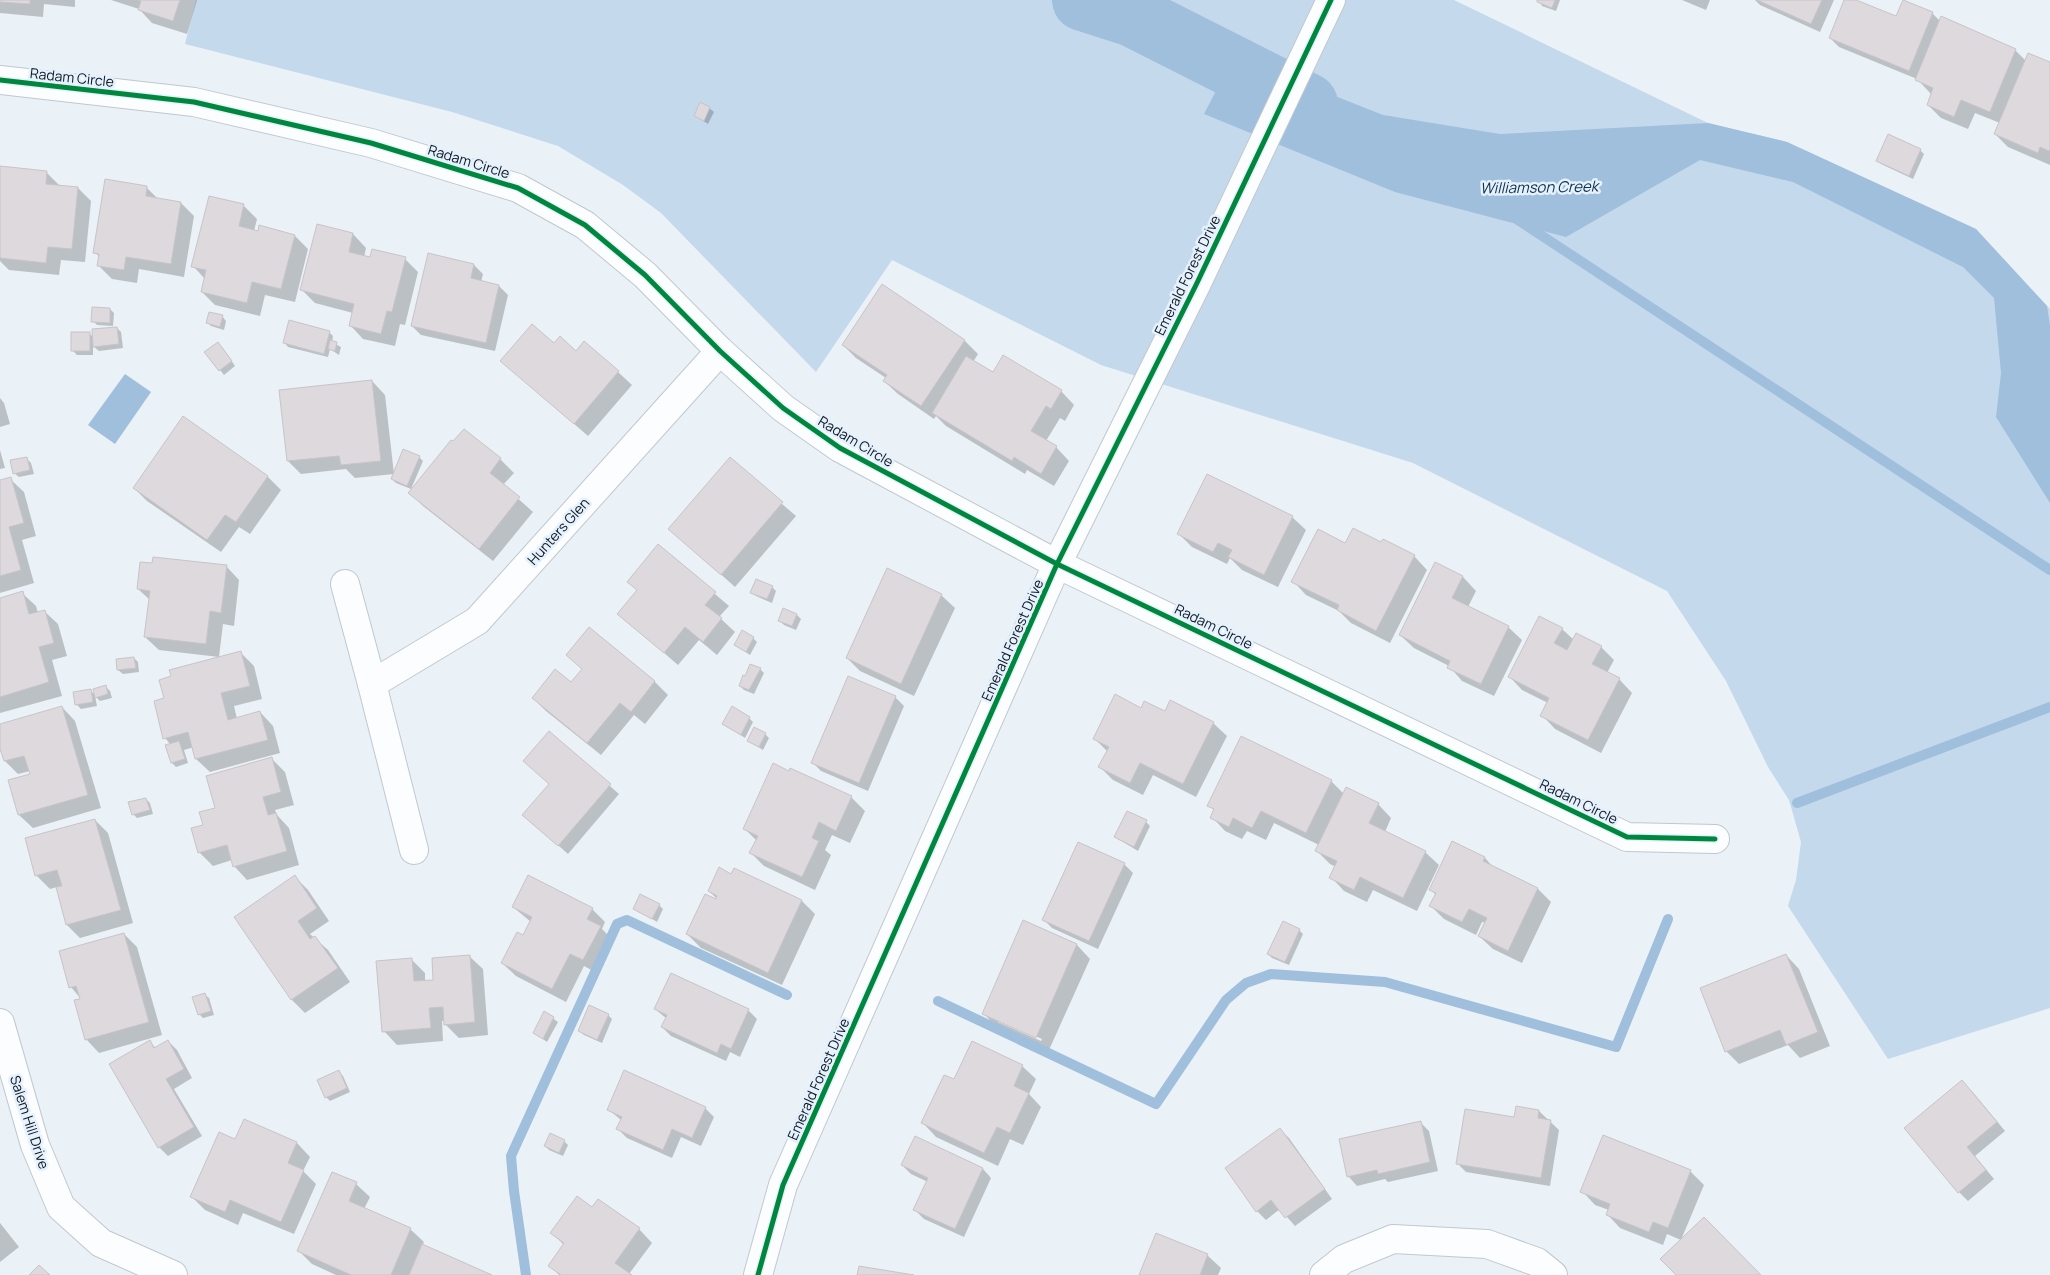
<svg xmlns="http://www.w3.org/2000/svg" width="2050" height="1275" font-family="Manrope,sans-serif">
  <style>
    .green { fill: #c5d9ec }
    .water { fill: #9fbfdc }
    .shadow { fill: #0003; fill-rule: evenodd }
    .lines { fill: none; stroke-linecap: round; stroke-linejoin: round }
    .stream { stroke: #9fbfdc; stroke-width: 10 }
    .river { stroke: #9fbfdc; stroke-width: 62 }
    .building { fill: #ddd9dd; stroke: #c8c4c8 }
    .minor-casing { stroke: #c0c8d0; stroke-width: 30 }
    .minor { stroke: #fcfdfe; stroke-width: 28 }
    .cycleway-casing { stroke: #e5f1fc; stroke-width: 8 }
    .cycleway { stroke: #00873e; stroke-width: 5 }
    .labels { text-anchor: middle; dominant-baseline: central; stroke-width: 5; stroke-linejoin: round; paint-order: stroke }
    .street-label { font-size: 14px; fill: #0d1721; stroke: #e5f1fc }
    .water-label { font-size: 15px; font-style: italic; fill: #0e304b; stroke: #e5f1fc }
  </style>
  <rect width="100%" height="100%" fill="#eaf1f7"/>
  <path class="green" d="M196,0H1454L1708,123L1787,142L1976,229L2050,309V1008L1888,1059L1788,906L1796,880L1801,842L1789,800L1768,767L1726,681L1667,591L1413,463L1101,365L892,260L816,372L661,213L623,185L558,146L452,112L185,44Z"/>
  <g class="water">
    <path d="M1234,56L1383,115L1500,134L1708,123L1787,142L1976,229L2047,306L2050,326V503L1996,417L2001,373L1994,298L1963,267L1793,182L1700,160L1566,237L1395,192L1204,114Z"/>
    <path d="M125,374L151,392L115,444L88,425Z"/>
  </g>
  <g class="shadow">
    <path d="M0,0H75V7L44,4L43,17L0,13Z"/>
    <path d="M111,0H197L187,34L152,23L139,9Z"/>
    <path d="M1539,0H1560L1556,11L1542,6Z"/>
    <path d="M1682,0H1710L1706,10Z"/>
    <path d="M1755,0H1834L1820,32L1760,5Z"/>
    <path d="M1846,0H1853L1897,18L1932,13L1940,21L2015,50L2026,61L2050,64V165L2008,147L1995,134L2000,123L1975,113L1968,129L1941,118L1928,105L1932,95L1917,79L1839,47L1830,38Z"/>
    <path d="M709,108L714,112L708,124L695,116Z"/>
    <path d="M1920,150L1924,154L1913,179L1881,164L1877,160Z"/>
    <path d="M0,167L46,172L59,185L78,188L91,201L85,262L61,260L59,275L9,270L0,261Z"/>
    <path d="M146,187L159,200L181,203L194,216L184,277L139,269L137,283L112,279L99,266L100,258L95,252Z"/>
    <path d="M243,205L257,219L254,231L295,236L308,249L295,302L265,295L260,316L215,305L202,292L205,279L193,266Z"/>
    <path d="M318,225L353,234L366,248L364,257L405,259L418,272L405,325L400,324L395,346L363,339L350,325L353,313L315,303L302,290Z"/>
    <path d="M429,255L474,265L483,274L481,282L499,286L508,295L495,351L421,335L412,326Z"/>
    <path d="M883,286L965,341L978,354L973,362L993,374L1061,391L1074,405L1065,421L1060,418L1046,441L1056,447L1069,461L1054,486L1027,470L1025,474L946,426L936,416L934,419L898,394L884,381L886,378L856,358L843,345Z"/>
    <path d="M110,309L114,313L113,326L97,325L93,321Z"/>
    <path d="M222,316L226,321L224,330L211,326L207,322Z"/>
    <path d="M117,328L121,332L123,348L99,351L93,346V355H77L73,351L89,333L94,338Z"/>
    <path d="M329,332L333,336L332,342L341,347L339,355L330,349L328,357L288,347L284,342Z"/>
    <path d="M555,345L577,353L618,372L632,385L588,436L502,361Z"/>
    <path d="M222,347L235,366L224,375L206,352Z"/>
    <path d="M372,381L385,395L394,474L355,478L346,469L301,474L288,461Z"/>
    <path d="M0,398L4,403L10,424L0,427Z"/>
    <path d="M184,418L268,477L281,490L250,534L239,527L221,552L147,501L134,488Z"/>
    <path d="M464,430L500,459L514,473L503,485L533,512L493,561L423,506L410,493Z"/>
    <path d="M0,450L5,468L0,469Z"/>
    <path d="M419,457L423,461L411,489L396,483L392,479Z"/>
    <path d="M27,459L31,463L34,474L19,477L14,473Z"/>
    <path d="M730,459L796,516L735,587L670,529Z"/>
    <path d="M10,479L24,492L36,536L22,540L34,583L0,593V482Z"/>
    <path d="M1292,517L1306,530L1278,587L1242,570L1230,558L1227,564L1192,547L1179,534Z"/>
    <path d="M1382,543L1414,556L1427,570L1390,643L1351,623L1339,611L1306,595L1293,581L1346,545Z"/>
    <path d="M659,546L729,606L719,617L735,632L717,655L699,640L678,665L619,614L638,591L628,582Z"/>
    <path d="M1435,564L1463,577L1476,591L1468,607L1508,627L1522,640L1494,696L1462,681L1449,666L1414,648L1400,635Z"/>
    <path d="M226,566L239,580L234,626L223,624L219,657L159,650L145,637L150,600L138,589Z"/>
    <path d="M772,587L776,591L772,603L756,596L751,592Z"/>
    <path d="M22,593L36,606L38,613L44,611L58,624L67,656L52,660L62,696L0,713V600Z"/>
    <path d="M941,595L955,608L914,696L860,671L847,658Z"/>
    <path d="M797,615L801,619L796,630L784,625L780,621Z"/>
    <path d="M589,629L655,682L668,695L645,724L634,715L601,755L546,711L533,698L572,684L583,670Z"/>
    <path d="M1562,629L1574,640L1601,647L1614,660L1607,673L1619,679L1632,693L1601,753L1555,729L1542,715L1548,703L1522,690L1509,676Z"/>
    <path d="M753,638L757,642L750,655L735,645Z"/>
    <path d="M240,652L254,666L262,699L234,706L237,719L260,712L273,726L280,753L210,772L196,759L194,747L184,750L188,763L176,767L172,763L171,745L165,738L166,699Z"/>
    <path d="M134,658L138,662L139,672L123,674L118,670Z"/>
    <path d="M760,669L764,673L754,694L744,690L740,686L746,678Z"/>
    <path d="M106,687L110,691L112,698L100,701L95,696L97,706L81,709L77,705L90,690L95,695Z"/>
    <path d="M895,697L904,706L868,791L821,771L812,762Z"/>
    <path d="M62,707L75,721L101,808L33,828L19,815L9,781L31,775L30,771L18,774L5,761L0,744V725Z"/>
    <path d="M1142,709L1213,723L1227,736L1196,797L1153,775L1143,795L1113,780L1100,767L1108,752L1094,738Z"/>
    <path d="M749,718L753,722L745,738L724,724Z"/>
    <path d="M549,732L619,794L568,854L533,823L550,784Z"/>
    <path d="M765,734L769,738L763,750L749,741Z"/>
    <path d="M272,759L285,772L294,805L275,810L277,815L289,828L299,865L247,880L234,866L232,860L213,866L199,852L205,826L217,809Z"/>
    <path d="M1331,781L1344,794L1378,804L1391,818L1385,832L1425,852L1439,865L1417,911L1373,890L1367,902L1344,891L1331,877L1336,867L1330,864L1317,851L1319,845L1274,823L1266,840L1247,831L1242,839L1225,831L1212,817L1215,811L1209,805Z"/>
    <path d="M851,797L865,811L850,843L832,835L825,850L831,855L815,890L764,866L751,853L757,841L745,829Z"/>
    <path d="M146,799L150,803L153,814L137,818L133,814Z"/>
    <path d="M95,820L108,833L133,923L80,938L67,925L57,887L50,889L36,875Z"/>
    <path d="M1146,822L1150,826L1138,851L1115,837Z"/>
    <path d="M1078,843L1124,864L1133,873L1098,949L1052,928L1043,919Z"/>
    <path d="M1453,843L1485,858L1494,868L1538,889L1551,902L1522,963L1493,949L1479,936L1486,923L1482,922L1476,935L1444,919L1431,906L1436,895L1431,890Z"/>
    <path d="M734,870L802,901L815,914L782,985L701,948L687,934L717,899L709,891L732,875Z"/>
    <path d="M295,877L308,890L329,921L310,934L328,950L350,982L305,1013L292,1000L235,918Z"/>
    <path d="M659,905L663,909L657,922L634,908Z"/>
    <path d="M513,907L592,909L605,922L602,929L613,940L597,973L584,966L566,1002L516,976L502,963L524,937L531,922Z"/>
    <path d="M1024,922L1077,945L1090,959L1049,1050L997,1027L984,1014ZM998,1020L1042,1039L1041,1041L998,1022Z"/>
    <path d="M1299,930L1303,934L1289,965L1272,958L1268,954Z"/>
    <path d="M124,934L137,947L162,1035L99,1053L86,1039L81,999L71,987Z"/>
    <path d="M1786,955L1799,969L1830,1046L1800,1058L1788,1045L1739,1064L1726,1051Z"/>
    <path d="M469,956L483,969L488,1035L459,1038L445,1024V1021H442L443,1041L397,1045L384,1031L411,959L425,973V981H434Z"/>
    <path d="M204,994L209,998L214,1015L203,1018L199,1014Z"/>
    <path d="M655,1009L748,1010L757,1019L740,1057L730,1052L726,1061L671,1036L662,1027L667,1019Z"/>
    <path d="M545,1013L558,1022L547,1042L534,1033Z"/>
    <path d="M608,1015L612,1019L602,1043L584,1035L580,1031Z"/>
    <path d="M168,1041L177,1050L192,1078L174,1089L202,1136L168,1156L159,1147L149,1042L156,1048Z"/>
    <path d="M1022,1066L1036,1079L1029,1094L1041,1107L1023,1145L1010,1139L998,1166L936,1137L923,1123L955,1081Z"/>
    <path d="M339,1072L343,1076L350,1092L330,1101L326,1097Z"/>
    <path d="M1971,1090L2005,1131L1975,1156L1994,1179L1968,1201L1959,1192Z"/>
    <path d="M705,1108L714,1117L701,1146L681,1137L672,1158L627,1138L618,1129L621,1120L608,1109Z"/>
    <path d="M1517,1108L1539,1111L1559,1130L1550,1186L1466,1172L1457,1163L1515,1119Z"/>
    <path d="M244,1121L297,1143L310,1157L303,1171L316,1184L294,1234L243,1213L238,1225L205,1210L192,1197L236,1141Z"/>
    <path d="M1420,1122L1429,1131L1438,1171L1388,1182L1385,1179L1357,1186L1349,1177L1340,1140Z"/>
    <path d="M1280,1130L1289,1138L1332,1199L1295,1226L1280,1209L1266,1220L1257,1211Z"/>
    <path d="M1604,1137L1691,1172L1704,1185L1681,1240L1667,1234L1663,1245L1620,1228L1607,1214L1609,1210L1595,1205L1582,1191Z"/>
    <path d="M915,1138L983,1169L991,1178L964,1237L924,1219L915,1210L928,1182L911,1174L902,1165Z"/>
    <path d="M564,1141L568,1145L563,1156L549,1150L545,1146Z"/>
    <path d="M356,1184L370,1197L364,1209L410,1229L424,1242L422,1246L488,1275H336L312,1264L299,1251Z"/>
    <path d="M593,1209L639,1229L652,1243L629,1274L630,1275H559L550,1265L564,1245L552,1233Z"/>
    <path d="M0,1223L19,1247L0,1262Z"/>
    <path d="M1207,1255L1221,1268L1218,1275H1141Z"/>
  </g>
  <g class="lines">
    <g class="stream">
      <path d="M1518,220L2050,570"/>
      <path d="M1797,803L2050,707"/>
      <path d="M938,1001L1156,1104L1226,1000L1246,983L1271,974L1385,982L1616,1047L1668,919"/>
      <path d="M526,1275L514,1191L511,1156L617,924L627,920L787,995"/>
    </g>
    <path class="river" d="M1083,0L1133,16L1307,104"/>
  </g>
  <g class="building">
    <path d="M0,0H30V4L0,2Z"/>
    <path d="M138,0H180L173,21L138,10L141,1Z"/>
    <path d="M1537,0H1555L1552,8L1537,2Z"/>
    <path d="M1757,0H1822L1811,24Z"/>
    <path d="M1844,0H1856L1896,16L1903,0L1933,12L1909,71L1829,38Z"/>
    <path d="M1941,16L2016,49L1990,112L1961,100L1954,117L1927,105L1933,88L1915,80Z"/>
    <path d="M2028,53L2050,62V150L2049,151L2040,147L2038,153L1994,134Z"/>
    <path d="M700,102L710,107L704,121L694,116Z"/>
    <path d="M1888,134L1921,149L1909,176L1876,161Z"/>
    <path d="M0,166L47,171L46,184L78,187L72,249L48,247L46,263L0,258Z"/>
    <path d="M105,179L147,186L146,196L181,202L171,264L126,257L124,270L97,266L99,254L93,253Z"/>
    <path d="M209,196L244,204L239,226L258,231L259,225L295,235L281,289L252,282L247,303L201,292L206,270L191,267Z"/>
    <path d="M317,224L353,233L349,252L370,257L372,249L406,257L392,312L387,311L381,334L349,326L354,304L300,290Z"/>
    <path d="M428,253L474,264L471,278L499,285L486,343L411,326Z"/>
    <path d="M882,284L965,340L921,406L883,381L887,375L842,345Z"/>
    <path d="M92,307L110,308V323L91,322Z"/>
    <path d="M209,312L223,315L220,327L206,323Z"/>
    <path d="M289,320L330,331L324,354L283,343Z"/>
    <path d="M532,324L554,343L560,336L576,351L584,341L619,371L574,424L500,361Z"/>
    <path d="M117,327L119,344L93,347L92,329Z"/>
    <rect x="71" y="332" width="19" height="19"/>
    <path d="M330,340L337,342L335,351L328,349Z"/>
    <path d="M218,342L232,361L219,371L204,352Z"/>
    <path d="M1003,355L1062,390L1051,409L1046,406L1031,431L1057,446L1041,474L1014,457L1012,461L932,413L966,356L993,372Z"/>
    <path d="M372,380L381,461L341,465L339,456L287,461L279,390Z"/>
    <path d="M183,416L268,476L236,522L225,515L207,540L133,488Z"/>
    <path d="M464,429L501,458L490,473L520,497L479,549L408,493L451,440L453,441Z"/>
    <path d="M403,449L420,456L407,486L391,479Z"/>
    <path d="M27,457L30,470L13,474L10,460Z"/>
    <path d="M730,457L783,502L721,575L668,529Z"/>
    <path d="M1207,474L1293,516L1264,575L1228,557L1232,550L1218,543L1213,552L1177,534Z"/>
    <path d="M11,477L24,523L9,527L21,570L0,576V480Z"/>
    <path d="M1353,528L1381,542L1383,539L1415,555L1376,631L1337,610L1339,605L1291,582L1318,529L1345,543Z"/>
    <path d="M658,544L716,592L705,605L722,618L703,642L685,627L664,653L617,614L637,590L627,582Z"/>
    <path d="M153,557L227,565L221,613L210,611L206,644L144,637L150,591L137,589L140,562L152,563Z"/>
    <path d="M1435,562L1463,576L1452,598L1509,626L1481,684L1447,668L1450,661L1399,635Z"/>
    <path d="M887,568L942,594L901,684L846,658Z"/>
    <path d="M756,579L773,586L767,599L750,593Z"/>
    <path d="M23,591L29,614L45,610L54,643L39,647L49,682L0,697V598Z"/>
    <path d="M783,608L797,614L792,626L778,621Z"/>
    <path d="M1539,616L1563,628L1554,643L1567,650L1576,633L1602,646L1592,664L1620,678L1588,740L1540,716L1549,698L1508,677Z"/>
    <path d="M589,627L655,681L631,712L620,703L587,743L532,698L555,669L571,682L582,669L566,655Z"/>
    <path d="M742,630L754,637L746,652L734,645Z"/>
    <path d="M241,651L250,686L221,693L228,720L260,711L268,740L195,759L188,732L163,739L154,701L164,698L159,680L171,676L169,670Z"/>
    <path d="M134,657L136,668L117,670L116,659Z"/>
    <path d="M750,664L761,668L749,690L739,686L743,675L745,676Z"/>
    <path d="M848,676L896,696L859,783L811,763Z"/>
    <path d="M106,685L108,694L95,698L93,689Z"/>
    <path d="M91,689L93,702L75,705L73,692Z"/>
    <path d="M1115,694L1141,708L1144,701L1165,711L1170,700L1214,722L1183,784L1140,763L1130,783L1098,767L1109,747L1093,739Z"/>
    <path d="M62,706L88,795L18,815L8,780L30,774L24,756L4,761L0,749V724Z"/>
    <path d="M732,706L750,717L741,735L722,724Z"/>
    <path d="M754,727L766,733L759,747L747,741Z"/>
    <path d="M549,731L611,784L558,846L522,815L549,784L523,761Z"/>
    <path d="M1241,736L1332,780L1306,833L1261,811L1252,828L1233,818L1229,827L1210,818L1214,809L1207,806Z"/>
    <path d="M179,741L185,759L171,763L165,745Z"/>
    <path d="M272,757L281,792L263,797L268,815L276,813L287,851L233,867L227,845L198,853L191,828L203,825L199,812L215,808L206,776Z"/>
    <path d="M773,763L789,771L790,768L852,796L836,831L819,822L812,838L819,841L802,877L749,853L758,836L743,829Z"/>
    <path d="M1346,787L1379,803L1369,823L1426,851L1403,898L1360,877L1354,890L1329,878L1337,861L1315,851Z"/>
    <path d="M146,798L150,810L132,815L128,802Z"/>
    <path d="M1127,811L1147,820L1134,847L1114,837Z"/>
    <path d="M95,819L121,910L66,925L56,887L62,886L57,870L35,876L25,838Z"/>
    <path d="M1452,841L1485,857L1483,861L1538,888L1508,951L1478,936L1487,918L1469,909L1462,922L1429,906L1436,893L1429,890Z"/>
    <path d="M1078,842L1125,863L1089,941L1042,920Z"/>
    <path d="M719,867L731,874L734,868L802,900L768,973L686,934L705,894L716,899L717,896L708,891Z"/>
    <path d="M295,875L317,908L298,921L310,939L315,936L338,968L291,1000L234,917Z"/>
    <path d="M528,875L593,908L587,919L601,926L583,960L570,954L552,989L501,963L517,932L523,935L532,917L512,907Z"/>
    <path d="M640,894L660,904L652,919L633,909Z"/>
    <path d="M1023,920L1077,944L1036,1038L982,1014Z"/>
    <path d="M1283,921L1300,929L1285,962L1267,954Z"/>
    <path d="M124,933L149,1022L85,1040L74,1000L80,999L76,986L69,988L59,951Z"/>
    <path d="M1786,954L1818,1032L1786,1045L1780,1030L1725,1052L1700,988Z"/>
    <path d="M470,955L475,1022L444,1025L443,1007L429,1008L431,1028L382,1032L376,961L412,958L414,981L433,980L432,958Z"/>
    <path d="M671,973L749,1009L731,1049L721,1044L717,1053L661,1027L667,1015L654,1009Z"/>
    <path d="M205,993L211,1011L198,1015L192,997Z"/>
    <path d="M589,1005L609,1014L597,1040L578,1031Z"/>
    <path d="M544,1011L554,1017L543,1039L533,1033Z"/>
    <path d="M150,1040L154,1048L168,1040L184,1069L166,1079L194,1127L158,1148L109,1064Z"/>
    <path d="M972,1041L1023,1065L1014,1086L1029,1093L1010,1133L997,1127L984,1153L921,1123L944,1075L954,1079Z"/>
    <path d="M339,1070L347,1088L325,1098L317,1080Z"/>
    <path d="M624,1070L706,1107L692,1138L672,1129L663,1150L616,1129L622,1117L607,1110Z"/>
    <path d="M1962,1080L1997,1122L1967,1147L1986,1170L1958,1193L1904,1128Z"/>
    <path d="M1516,1106L1539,1110L1538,1118L1551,1120L1541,1178L1456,1164L1465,1109L1514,1117Z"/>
    <path d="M244,1119L297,1142L288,1163L304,1170L281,1222L230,1200L225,1212L190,1197L219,1132L235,1139Z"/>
    <path d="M1421,1121L1430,1162L1378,1174L1377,1170L1347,1177L1339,1139Z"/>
    <path d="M1280,1128L1325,1189L1285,1218L1271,1200L1256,1212L1225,1168Z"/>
    <path d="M550,1133L565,1140L559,1153L544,1146Z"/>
    <path d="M1603,1135L1691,1170L1668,1228L1653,1222L1649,1232L1606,1215L1610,1204L1580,1192Z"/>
    <path d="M915,1136L983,1168L955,1229L913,1210L928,1178L901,1165Z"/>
    <path d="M332,1172L357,1182L349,1201L411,1228L391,1275H351L297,1251Z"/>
    <path d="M577,1196L592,1207L598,1199L640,1228L615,1263L632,1275H561L548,1266L564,1243L550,1233Z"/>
    <path d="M1704,1217L1761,1275H1676L1660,1259Z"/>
    <path d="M1156,1233L1208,1254L1200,1275H1139Z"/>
    <path d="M422,1244L492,1275H409Z"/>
    <path d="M39,1265L50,1275H29Z"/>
    <path d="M859,1266L914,1275H857Z"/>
  </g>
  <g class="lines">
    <defs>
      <g id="minor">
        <path d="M0,80L194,102L371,143L518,188L585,225L645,275L720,351L783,408L840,448L1057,564L1627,837L1715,839"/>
        <path d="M345,584L372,684L414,850"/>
        <path d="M372,684L477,621L720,351"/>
        <path d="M0,1023L35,1145L61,1207L101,1243L173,1275"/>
        <path d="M758,1275L783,1185L1057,564L1196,285L1331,0"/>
        <path d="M1324,1275L1344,1259L1393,1239L1487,1244L1537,1262L1553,1275"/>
      </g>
    </defs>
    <use href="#minor" class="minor-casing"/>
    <use href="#minor" class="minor"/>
    <defs>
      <g id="cycleway">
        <path d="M0,80L194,102L371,143L518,188L585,225L645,275L720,351L783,408L840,448L1057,564L1627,837L1715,839"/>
        <path d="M758,1275L783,1185L1057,564L1196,285L1331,0"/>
      </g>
    </defs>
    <use href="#cycleway" class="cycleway-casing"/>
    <use href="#cycleway" class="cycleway"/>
  </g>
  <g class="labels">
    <g class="street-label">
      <text transform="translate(72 77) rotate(6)">Radam Circle</text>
      <text transform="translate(469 161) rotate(17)">Radam Circle</text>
      <text transform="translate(1187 275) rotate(-64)">Emerald Forest Drive</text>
      <text transform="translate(856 441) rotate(31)">Radam Circle</text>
      <text transform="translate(558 531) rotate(-48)">Hunters Glen</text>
      <text transform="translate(1214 626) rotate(26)">Radam Circle</text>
      <text transform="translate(1012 640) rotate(-66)">Emerald Forest Drive</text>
      <text transform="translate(1579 801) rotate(26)">Radam Circle</text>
      <text transform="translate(818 1079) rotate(-66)">Emerald Forest Drive</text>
      <text transform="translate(30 1122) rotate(72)">Salem Hill Drive</text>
    </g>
    <g class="water-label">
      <text transform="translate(1539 187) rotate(-1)">Williamson Creek</text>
    </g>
  </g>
</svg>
